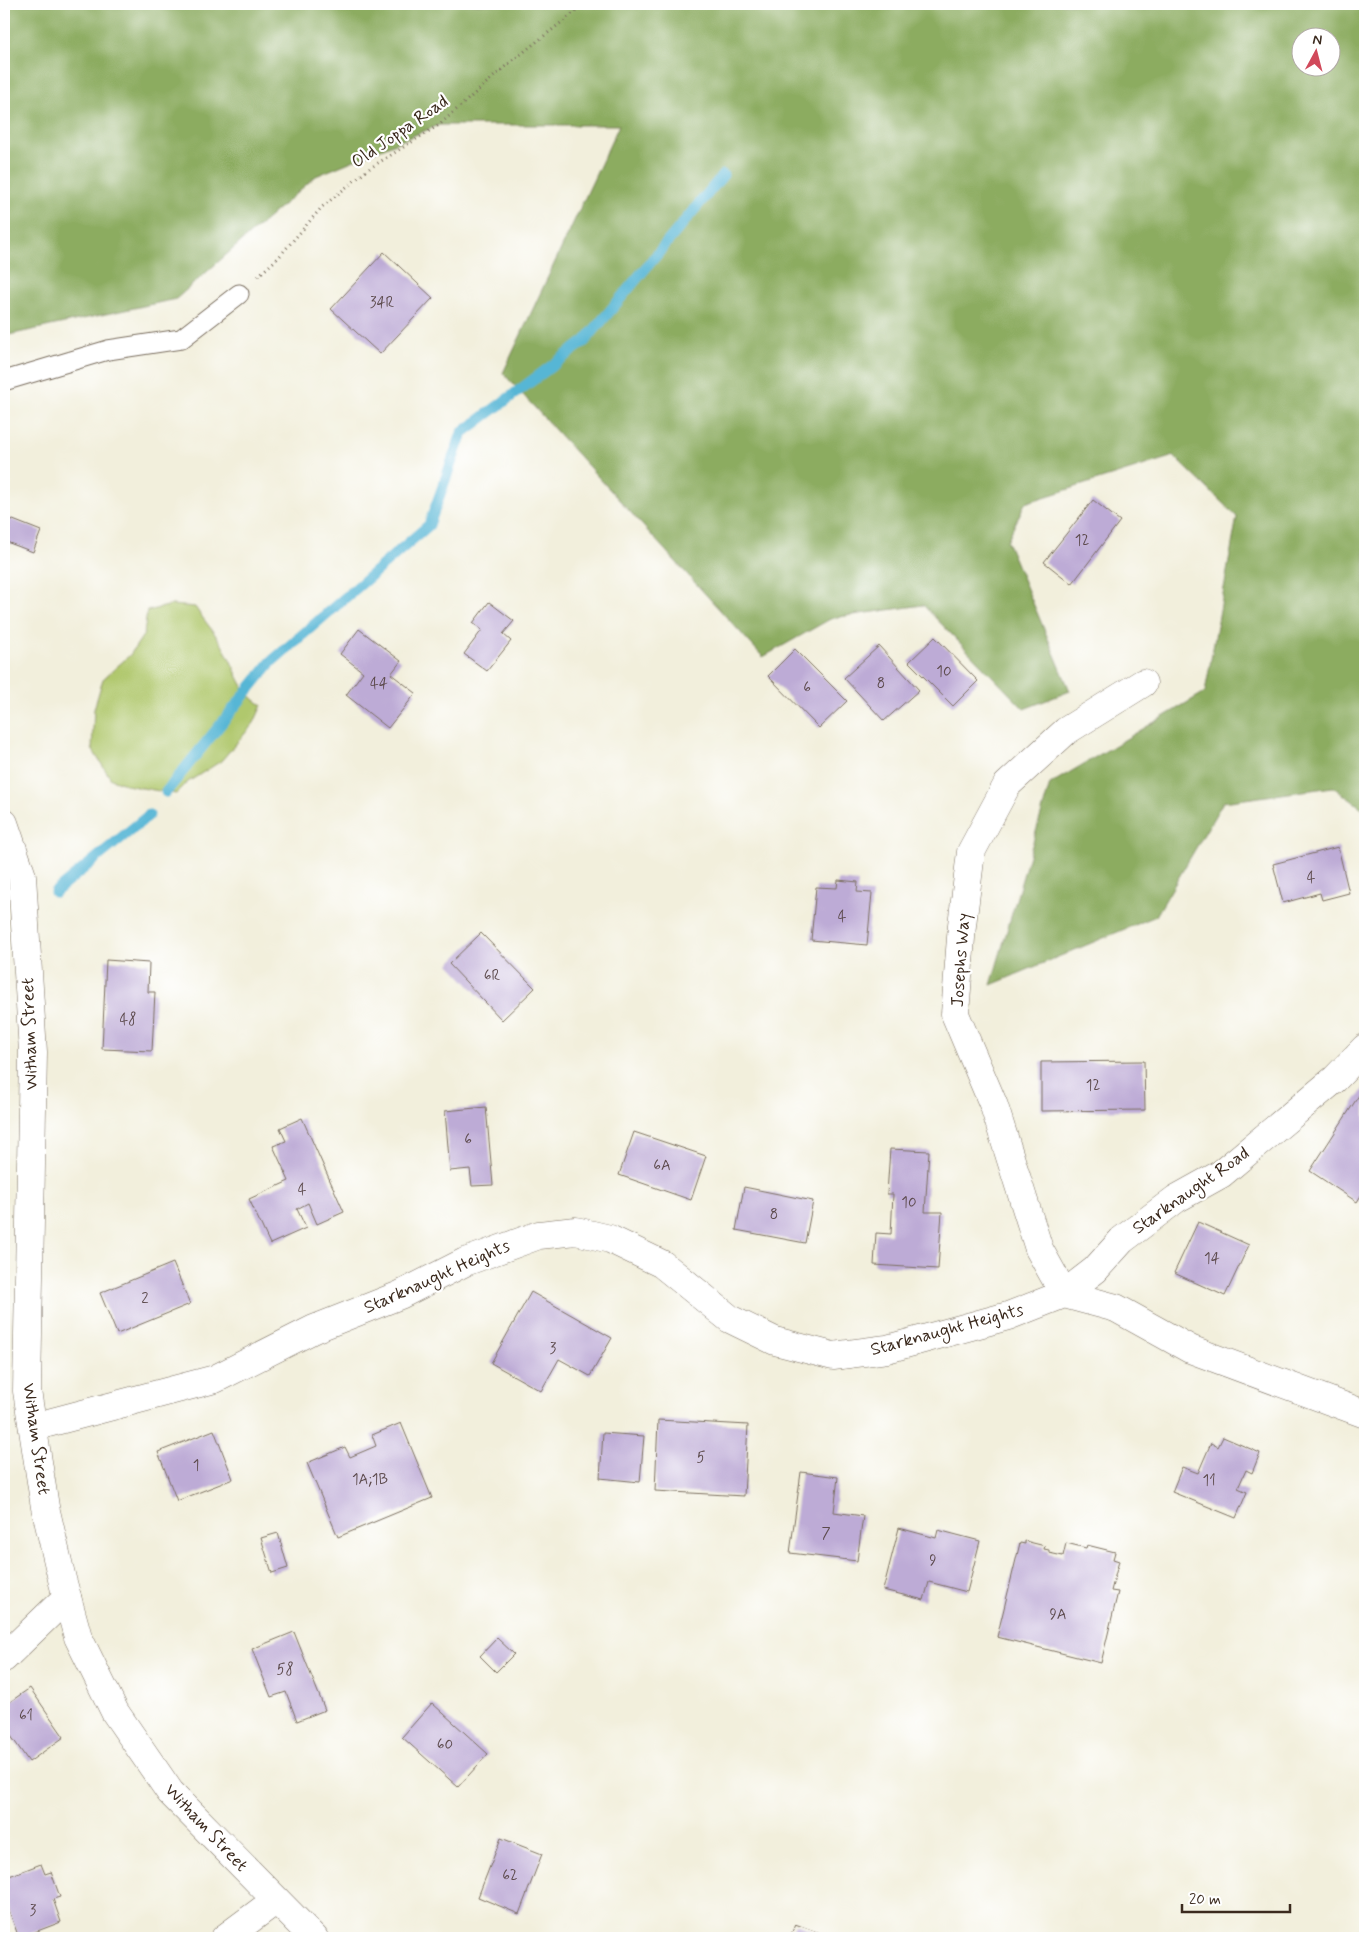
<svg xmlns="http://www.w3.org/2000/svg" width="1369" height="1942" font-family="Mynerve,sans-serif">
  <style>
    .green { fill: #b0c86d; stroke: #767946 }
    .forest { fill: #8cac60; stroke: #646b3f; fill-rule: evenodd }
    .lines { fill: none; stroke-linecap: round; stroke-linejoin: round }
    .stream { stroke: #57b6d5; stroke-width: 11 }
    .building { fill: #bdabd6 }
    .lane-casing { stroke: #7b6f60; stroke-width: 21 }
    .street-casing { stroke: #7b6f60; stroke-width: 29 }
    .path { stroke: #7b6f60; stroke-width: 3; stroke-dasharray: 1 4; stroke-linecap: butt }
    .lane { stroke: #fff; stroke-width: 19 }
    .street { stroke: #fff; stroke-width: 28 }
    .labels { text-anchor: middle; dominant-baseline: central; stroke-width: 4.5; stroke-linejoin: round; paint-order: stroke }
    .number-label { font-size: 15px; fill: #5c4a4c }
    .street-label { font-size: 18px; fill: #3b2a1e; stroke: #fff }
  </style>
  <rect width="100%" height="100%" fill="#fff"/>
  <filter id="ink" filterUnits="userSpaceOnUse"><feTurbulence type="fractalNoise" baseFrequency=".02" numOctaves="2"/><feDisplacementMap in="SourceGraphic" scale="10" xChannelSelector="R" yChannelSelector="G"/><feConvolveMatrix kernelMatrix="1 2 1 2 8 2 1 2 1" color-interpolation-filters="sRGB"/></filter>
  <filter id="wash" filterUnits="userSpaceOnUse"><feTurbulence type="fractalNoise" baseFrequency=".0096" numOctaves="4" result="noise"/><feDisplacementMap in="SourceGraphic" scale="20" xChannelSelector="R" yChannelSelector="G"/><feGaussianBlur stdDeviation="1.12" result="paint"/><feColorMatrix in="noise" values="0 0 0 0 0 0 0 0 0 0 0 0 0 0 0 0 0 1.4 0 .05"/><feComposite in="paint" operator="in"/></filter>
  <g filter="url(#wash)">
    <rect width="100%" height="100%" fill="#f2efdc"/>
    <path class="green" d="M172,605L195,607C205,622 218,636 226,652C238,672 239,691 262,705L254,723L221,761L188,782L176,794L131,786L111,779L92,749L94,709L103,679L130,655L144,634L147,611Z"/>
    <path class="forest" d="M4,4H1365V810L1333,787L1223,802L1156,916L991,985L1050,784L1205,692L1237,517L1174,456L1025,503L1007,541L1070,691L1024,709L923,605L832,618L763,657L503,373L619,125H439L316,176L176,299L4,336ZM1302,38H1332V68H1302Z"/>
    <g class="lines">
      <g class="stream">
        <path d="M166,792L271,662L429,525L462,433L585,341L723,175"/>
        <path d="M55,892L149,815"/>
      </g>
    </g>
    <g id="blocks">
      <g class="building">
        <path d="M384,252L433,298L380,354L331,309Z"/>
        <path d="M1093,500L1120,521L1072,584L1044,562Z"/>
        <path d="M8,518L41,531L33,552L4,541V530Z"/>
        <path d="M489,602L514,621L503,634L511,641L487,671L464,654L482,630L473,623Z"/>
        <path d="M359,629L401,661L391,674L416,693L388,728L346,695L363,672L340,654Z"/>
        <path d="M935,637L978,681L953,706L909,662Z"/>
        <path d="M879,646L919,690L884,721L844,678Z"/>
        <path d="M795,649L847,701L819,728L768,676Z"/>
        <path d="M1338,847L1349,893L1322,900L1320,893L1283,903L1273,864Z"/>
        <path d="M838,880L858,882L857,892L872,893L867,945L811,940L816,887L837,888Z"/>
        <path d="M481,933L535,988L502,1020L449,964Z"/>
        <path d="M106,960L149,963L148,992H155L152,1051L102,1049Z"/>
        <path d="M1144,1061L1145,1110L1041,1111V1062Z"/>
        <path d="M1365,1086V1189L1357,1202L1310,1171Z"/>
        <path d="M486,1107L493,1185L472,1186L470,1169L450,1171L445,1111Z"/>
        <path d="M302,1118L344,1212L317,1224L308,1203L297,1209L306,1228L270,1244L249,1199L289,1181L273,1146L286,1141L280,1128Z"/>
        <path d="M634,1132L706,1156L691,1200L619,1175Z"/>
        <path d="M890,1149L929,1151L925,1212H942L938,1269L874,1265L876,1233L891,1234L893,1194H887Z"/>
        <path d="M744,1187L813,1201L805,1243L736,1230Z"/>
        <path d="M1198,1222L1249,1245L1225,1296L1174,1273Z"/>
        <path d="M173,1263L190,1304L117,1334L100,1293Z"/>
        <path d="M531,1292L612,1338L590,1376L559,1359L541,1391L491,1363Z"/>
        <path d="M658,1420L748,1425L744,1496L655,1491Z"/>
        <path d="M401,1423L432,1498L338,1537L307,1463L345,1447L350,1457L376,1446L372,1435Z"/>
        <path d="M214,1430L233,1479L177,1501L158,1452Z"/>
        <path d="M603,1433L644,1436L640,1482L600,1478Z"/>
        <path d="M1223,1437L1260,1453L1252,1473L1246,1470L1238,1488L1247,1492L1236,1518L1172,1492L1182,1467L1198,1473L1211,1443L1218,1447Z"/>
        <path d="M801,1472L838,1477L834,1512L863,1516L857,1561L790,1553Z"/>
        <path d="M899,1528L936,1538L938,1530L980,1541L967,1592L929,1582L924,1600L883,1590Z"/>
        <path d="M278,1533L288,1568L272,1573L261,1538Z"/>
        <path d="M1025,1541L1045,1546L1044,1549L1049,1550V1553L1063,1556L1066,1543L1086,1548L1087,1545L1115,1552L1113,1559L1119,1561L1111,1591L1118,1592L1101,1663L997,1637L1020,1543L1025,1544Z"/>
        <path d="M294,1632L325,1710L297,1721L286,1692L271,1697L252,1649Z"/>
        <path d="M497,1638L514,1654L496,1672L480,1656Z"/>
        <path d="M30,1688L64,1737L29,1762L4,1726V1706Z"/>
        <path d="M432,1703L488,1754L458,1787L402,1737Z"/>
        <path d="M501,1838L542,1854L519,1914L478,1897Z"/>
        <path d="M41,1864L45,1874L51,1872L60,1897L53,1899L61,1922L19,1938L4,1897V1878Z"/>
        <path d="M795,1924L834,1938H790Z"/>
      </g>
    </g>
  </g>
  <g filter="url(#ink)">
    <use href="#blocks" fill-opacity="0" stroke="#7b6f60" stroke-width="1"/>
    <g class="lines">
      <defs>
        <path id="lane" d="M4,381L108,350L181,339L239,294"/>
        <g id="street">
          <path d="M1143,683L1066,731L1007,785L971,852L962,925L955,1014L994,1106L1039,1249L1064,1294L1095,1270L1122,1240L1176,1199L1221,1174L1335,1079L1365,1048"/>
          <path d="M4,823L22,876L33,1052L27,1391L45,1507L62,1579L78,1637L115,1712L170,1792L314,1938"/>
          <path d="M33,1427L215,1379L314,1329L400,1295L465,1262L539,1235L576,1231L610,1239L662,1264L730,1319L775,1341L833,1356L887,1349L1008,1316L1064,1294L1116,1308L1190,1349L1365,1414"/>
          <path d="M4,1658L67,1597"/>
          <path d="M225,1938L276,1900"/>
        </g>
      </defs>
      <use href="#lane" class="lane-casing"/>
      <use href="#street" class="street-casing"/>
      <path class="path" d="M258,276L278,258L322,207L370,168L439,125L507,65L585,4"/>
      <use href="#lane" class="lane"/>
      <use href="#street" class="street"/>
    </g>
  </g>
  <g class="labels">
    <g class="number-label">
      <text x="382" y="303">34R</text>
      <text x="1082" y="541">12</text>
      <text x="944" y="672">10</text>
      <text x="379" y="684">44</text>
      <text x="881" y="684">8</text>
      <text x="807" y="688">6</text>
      <text x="1311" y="878">4</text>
      <text x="842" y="917">4</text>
      <text x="492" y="976">6R</text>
      <text x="128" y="1020">48</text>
      <text x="1093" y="1086">12</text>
      <text x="468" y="1140">6</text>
      <text x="662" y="1166">6A</text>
      <text x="302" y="1190">4</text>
      <text x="909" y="1203">10</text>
      <text x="774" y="1215">8</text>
      <text x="1212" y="1259">14</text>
      <text x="145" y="1299">2</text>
      <text x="553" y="1349">3</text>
      <text x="701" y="1458">5</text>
      <text x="196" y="1466">1</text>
      <text x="370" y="1480">1A;1B</text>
      <text x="1209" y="1481">11</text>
      <text x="826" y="1534">7</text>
      <text x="933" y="1561">9</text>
      <text x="1058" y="1615">9A</text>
      <text x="285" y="1670">58</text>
      <text x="26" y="1716">61</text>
      <text x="445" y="1745">60</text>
      <text x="510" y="1876">62</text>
      <text x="33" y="1911">3</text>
    </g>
    <g class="street-label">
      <text transform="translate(400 132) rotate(-35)">Old Joppa Road</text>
      <text transform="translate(961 960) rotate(-86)">Josephs Way</text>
      <text transform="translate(30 1034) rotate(-92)">Witham Street</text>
      <text transform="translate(1191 1191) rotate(-35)">Starknaught Road</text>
      <text transform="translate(437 1277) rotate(-24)">Starknaught Heights</text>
      <text transform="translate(947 1330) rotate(-15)">Starknaught Heights</text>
      <text transform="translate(36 1439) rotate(82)">Witham Street</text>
      <text transform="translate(206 1828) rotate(47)">Witham Street</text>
    </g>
  </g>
  <rect width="1369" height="1942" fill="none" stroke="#fff" stroke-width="20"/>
  <g transform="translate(1316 52) rotate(7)"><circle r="24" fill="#ffffff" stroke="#b1aaa5"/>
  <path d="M0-4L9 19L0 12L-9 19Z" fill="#d1495b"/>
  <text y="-8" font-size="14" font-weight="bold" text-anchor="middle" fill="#3b2a1e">N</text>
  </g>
  <path d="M1182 1904v8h108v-8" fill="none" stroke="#3b2a1e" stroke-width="2.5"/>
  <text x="1189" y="1904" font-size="15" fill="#3b2a1e" stroke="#ffffff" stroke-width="4" paint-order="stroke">20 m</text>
</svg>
